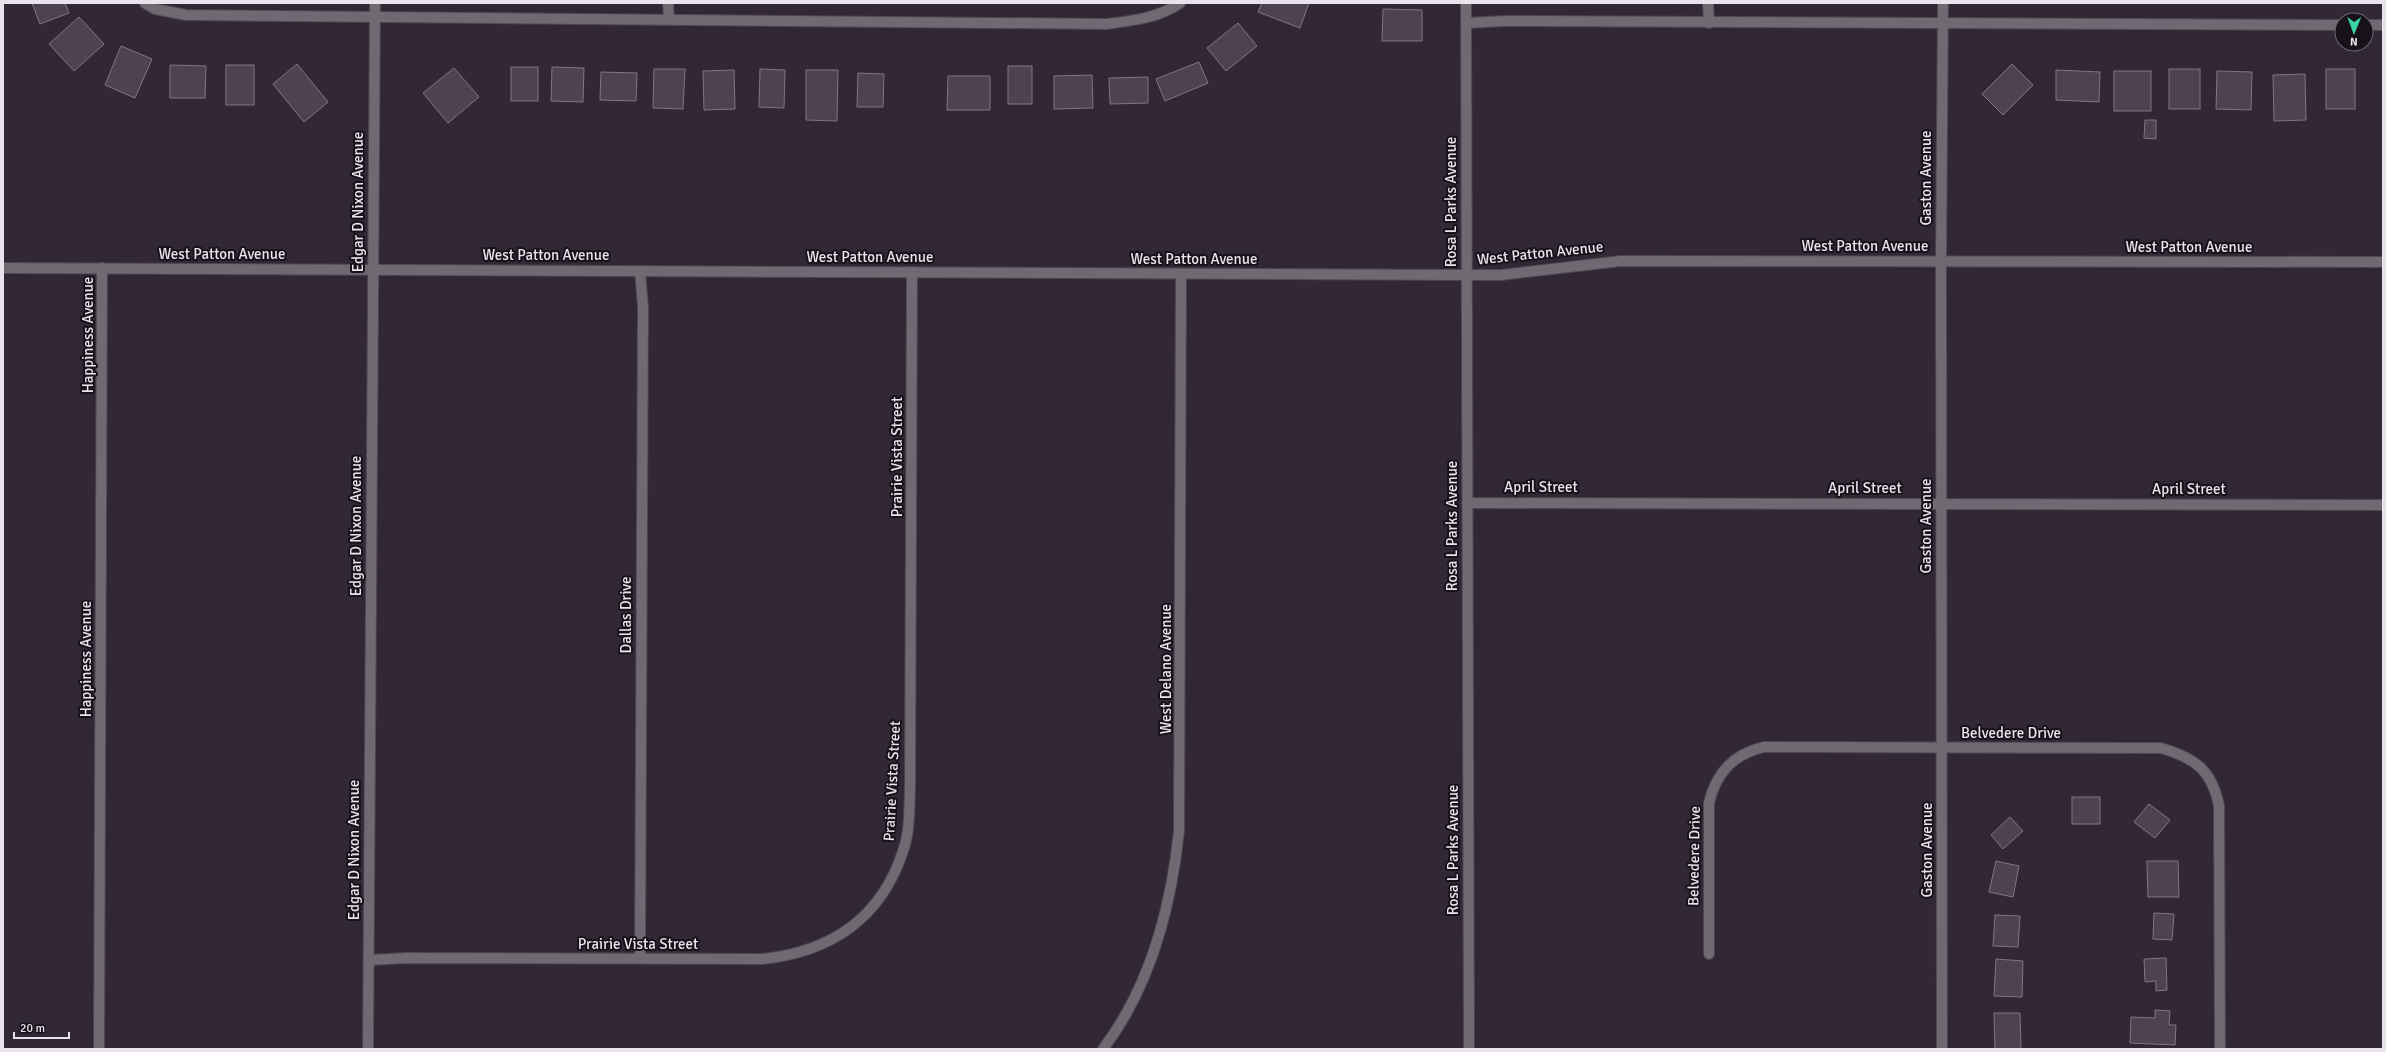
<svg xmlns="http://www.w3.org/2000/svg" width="2386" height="1052" font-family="Signika,sans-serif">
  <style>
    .building { fill: #4d4251; stroke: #827586 }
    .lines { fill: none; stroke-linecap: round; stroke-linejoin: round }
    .minor-casing { stroke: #4f4553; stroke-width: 12 }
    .tertiary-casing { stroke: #4f4553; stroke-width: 12 }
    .minor { stroke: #6f6a71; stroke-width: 10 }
    .tertiary { stroke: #6f6a71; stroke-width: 10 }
    .labels { text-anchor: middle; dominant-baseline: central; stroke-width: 4; stroke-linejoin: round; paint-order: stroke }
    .street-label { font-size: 15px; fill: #eae3ec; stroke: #171219 }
  </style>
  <rect width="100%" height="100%" fill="#322736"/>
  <g class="building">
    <path d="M32,3H65L69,13L40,24Z"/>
    <path d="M1262,3H1309L1300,28L1258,12Z"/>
    <path d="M1383,9L1422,10V41H1382Z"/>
    <path d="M79,17L104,44L74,71L49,44Z"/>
    <path d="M1238,23L1257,46L1226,71L1207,48Z"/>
    <path d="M121,46L152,59L135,98L105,85Z"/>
    <path d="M1199,62L1208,83L1165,101L1156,79Z"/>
    <path d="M297,64L328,102L304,122L273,84Z"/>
    <path d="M2012,64L2033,85L2003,115L1982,94Z"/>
    <path d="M170,65L206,66L205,98H170Z"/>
    <rect x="226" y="65" width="28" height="40"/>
    <rect x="1008" y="66" width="24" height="38"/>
    <rect x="511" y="67" width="27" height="34"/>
    <path d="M552,67L584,68L583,102L551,101Z"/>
    <path d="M454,68L479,97L448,123L423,93Z"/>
    <path d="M654,69H685L683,109L653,108Z"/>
    <path d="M760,69L785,70L784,108L759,107Z"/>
    <rect x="2169" y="69" width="31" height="40"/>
    <rect x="2326" y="69" width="29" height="40"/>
    <path d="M734,70L735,109L704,110L703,71Z"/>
    <path d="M806,70H838L837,121L806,120Z"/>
    <path d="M2056,70L2100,72L2099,102L2056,100Z"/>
    <rect x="2114" y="71" width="37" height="40"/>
    <path d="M2217,71L2252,72L2251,110L2216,109Z"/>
    <path d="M601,72L637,73L636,101L600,100Z"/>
    <path d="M858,73L884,74L883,107H857Z"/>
    <path d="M2305,74L2306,120L2274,121L2273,75Z"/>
    <path d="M1092,75L1093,108L1054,109V76Z"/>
    <path d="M948,76H990V110H947Z"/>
    <path d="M1148,77V103L1110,104L1109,78Z"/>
    <path d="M2145,120H2156V139L2144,138Z"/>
    <rect x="2072" y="797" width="28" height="27"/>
    <path d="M2149,804L2170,820L2155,838L2134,822Z"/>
    <path d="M2010,817L2023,831L2003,849L1991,835Z"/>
    <path d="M1996,861L2019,866L2013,897L1989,892Z"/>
    <path d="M2147,861H2178L2179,897H2148Z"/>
    <path d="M2154,913L2174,914L2172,940L2153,939Z"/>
    <path d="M1995,915L2020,916L2018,947L1993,946Z"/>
    <path d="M2166,958L2167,990L2156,991V981L2145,982L2144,959Z"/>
    <path d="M1996,959L2023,961L2022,997L1994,996Z"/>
    <path d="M2155,1010L2170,1011L2169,1025H2176L2175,1045L2130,1043L2131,1017L2155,1018Z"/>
    <path d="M1994,1013H2020L2021,1049H1995Z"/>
  </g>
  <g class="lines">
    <defs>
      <g id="minor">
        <path d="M145,3L155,9L186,15L1106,24C1131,21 1159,18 1180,3"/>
        <path d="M668,3L669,19"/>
        <path d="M1708,3L1709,23"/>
        <path d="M1466,23L1505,21L2342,25"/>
        <path d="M2366,25H2383"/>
        <path d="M640,271L643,307L640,958"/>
        <path d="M1467,503L2383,505"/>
        <path d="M1709,954V803C1716,773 1733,754 1764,747L2161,748C2195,758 2212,770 2219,806L2220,1049"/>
        <path d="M369,960L407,958L762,959C830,952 881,919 903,851C910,832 909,810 910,790L912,272"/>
        <path d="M99,1049L102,268"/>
        <path d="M368,1049L375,3"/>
        <path d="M1103,1049C1151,986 1171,908 1179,831L1181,274"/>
        <path d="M1942,1049L1941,261L1943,3"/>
      </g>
      <g id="tertiary">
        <path d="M1466,3L1469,1049"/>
        <path d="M3,268L1466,275H1501L1621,261L2383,262"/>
      </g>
    </defs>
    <use href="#minor" class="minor-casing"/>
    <use href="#tertiary" class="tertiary-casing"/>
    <use href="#minor" class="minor"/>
    <use href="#tertiary" class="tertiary"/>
  </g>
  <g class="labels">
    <g class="street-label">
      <text transform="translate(1926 178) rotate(-90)">Gaston Avenue</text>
      <text transform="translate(358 202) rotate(-90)">Edgar D Nixon Avenue</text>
      <text transform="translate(1451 202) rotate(-90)">Rosa L Parks Avenue</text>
      <text x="1865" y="246">West Patton Avenue</text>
      <text x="2189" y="247">West Patton Avenue</text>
      <text transform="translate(1540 253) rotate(-6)">West Patton Avenue</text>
      <text x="222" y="254">West Patton Avenue</text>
      <text x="546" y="255">West Patton Avenue</text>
      <text x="870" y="257">West Patton Avenue</text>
      <text x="1194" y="259">West Patton Avenue</text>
      <text transform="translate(88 335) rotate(-90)">Happiness Avenue</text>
      <text transform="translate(897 457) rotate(-90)">Prairie Vista Street</text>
      <text x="1541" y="487">April Street</text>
      <text x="1865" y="488">April Street</text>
      <text x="2189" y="489">April Street</text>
      <text transform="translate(356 526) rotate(-90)">Edgar D Nixon Avenue</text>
      <text transform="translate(1452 526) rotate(-90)">Rosa L Parks Avenue</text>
      <text transform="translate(1926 526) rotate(-90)">Gaston Avenue</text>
      <text transform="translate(626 615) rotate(-90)">Dallas Drive</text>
      <text transform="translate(86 659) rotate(-90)">Happiness Avenue</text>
      <text transform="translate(1166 669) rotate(-90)">West Delano Avenue</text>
      <text x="2011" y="733">Belvedere Drive</text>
      <text transform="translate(892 781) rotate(-87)">Prairie Vista Street</text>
      <text transform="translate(354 850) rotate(-90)">Edgar D Nixon Avenue</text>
      <text transform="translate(1453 850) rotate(-90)">Rosa L Parks Avenue</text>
      <text transform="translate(1927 850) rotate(-90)">Gaston Avenue</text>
      <text transform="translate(1694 856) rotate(-89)">Belvedere Drive</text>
      <text x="638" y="944">Prairie Vista Street</text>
    </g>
  </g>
  <rect width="2386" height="1052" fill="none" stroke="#eae3ec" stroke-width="8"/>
  <g transform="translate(2354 32) rotate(181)"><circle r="19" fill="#171219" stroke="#6b666d"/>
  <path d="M0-3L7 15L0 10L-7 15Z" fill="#39d4a5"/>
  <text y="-6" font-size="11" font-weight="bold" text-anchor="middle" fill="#eae3ec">N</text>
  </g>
  <path d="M14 1032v6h55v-6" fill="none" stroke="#eae3ec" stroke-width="2"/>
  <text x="20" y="1032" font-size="12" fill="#eae3ec" stroke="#171219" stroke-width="3" paint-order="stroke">20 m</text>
</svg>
